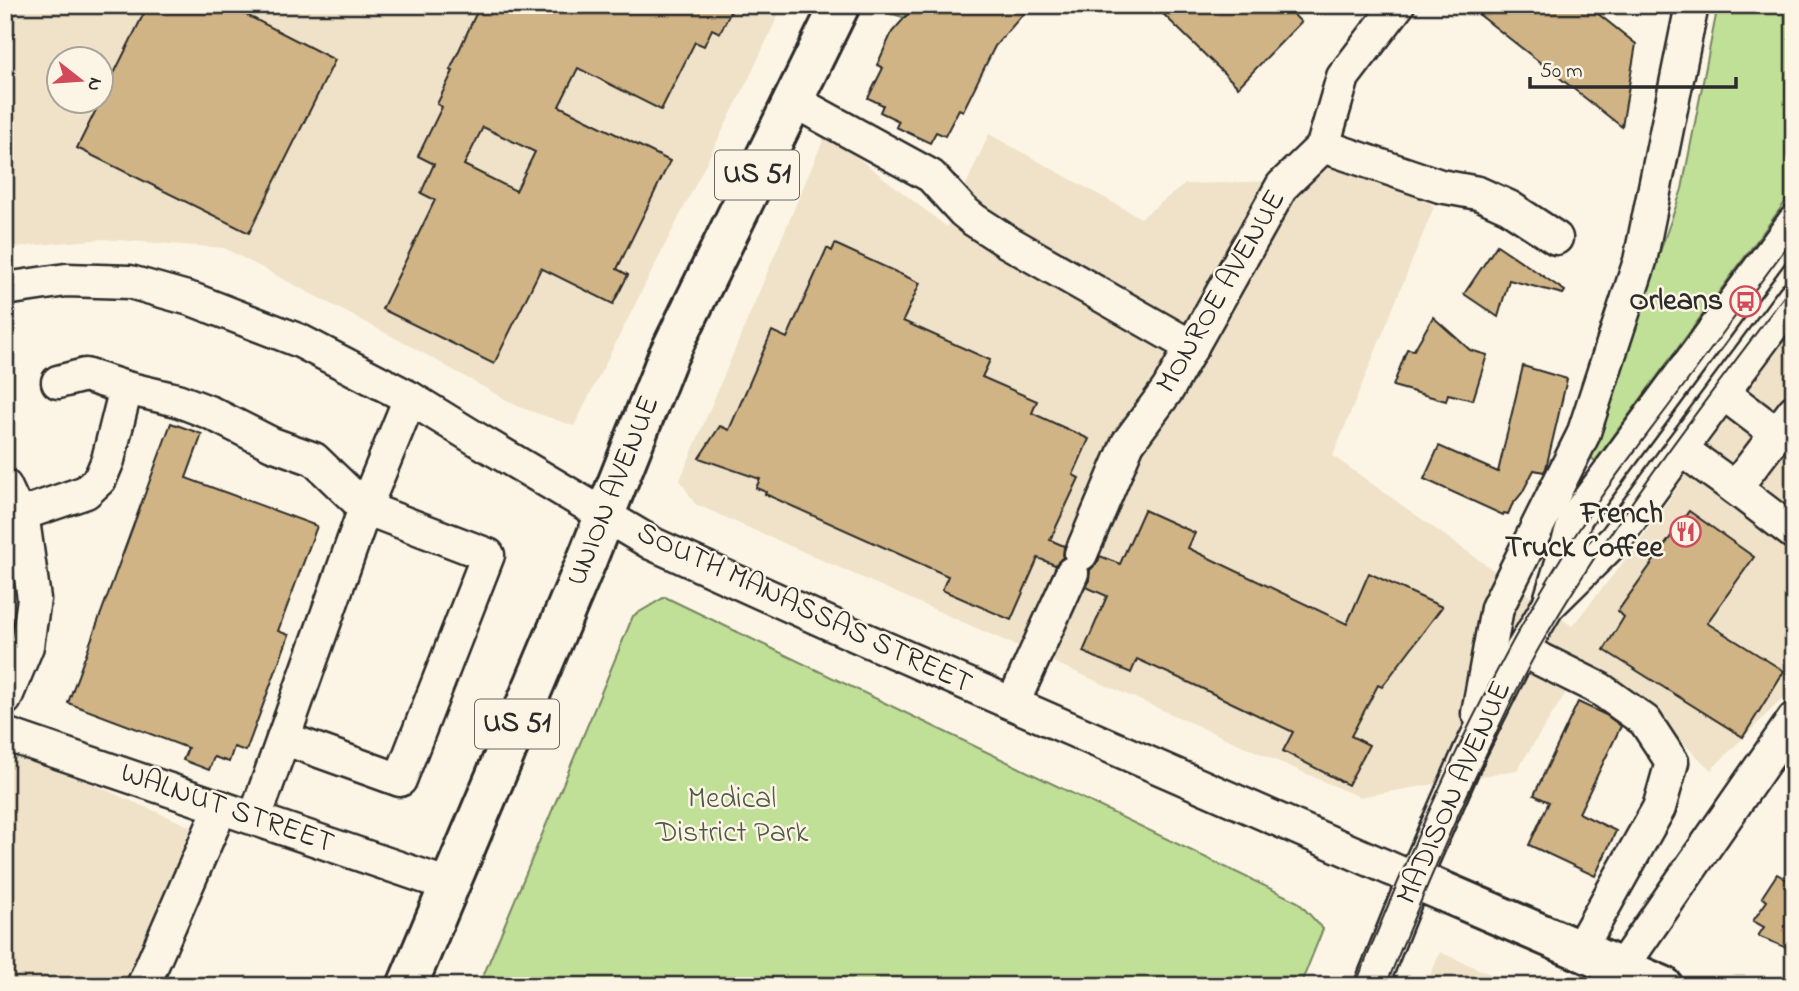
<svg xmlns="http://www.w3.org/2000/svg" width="1799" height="991" font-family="'Indie Flower',sans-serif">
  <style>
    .built { fill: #efe2c8; fill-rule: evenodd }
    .green { fill: #c0df97; stroke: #768561; stroke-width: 2 }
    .building { fill: #d0b485; stroke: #2b2b2b; stroke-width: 2; fill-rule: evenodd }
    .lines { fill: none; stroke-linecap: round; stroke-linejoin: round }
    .minor-casing { stroke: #2b2b2b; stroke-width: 37 }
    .major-casing { stroke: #2b2b2b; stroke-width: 44 }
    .minor { stroke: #fcf5e5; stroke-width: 32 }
    .major { stroke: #fcf5e5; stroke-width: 38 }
    .tram { stroke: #2b2b2b; stroke-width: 2 }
    .labels { text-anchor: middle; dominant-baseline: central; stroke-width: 5; stroke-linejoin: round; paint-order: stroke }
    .shield { fill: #fcf5e5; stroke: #6a6863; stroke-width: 2 }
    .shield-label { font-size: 28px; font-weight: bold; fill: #2b2b2b }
    .street-label { font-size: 30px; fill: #2b2b2b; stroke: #fcf5e5 }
    .poi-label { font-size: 30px; font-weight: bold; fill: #2b2b2b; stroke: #fcf5e5; text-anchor: end }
    .park-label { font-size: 30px; fill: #505846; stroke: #fcf5e5 }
  </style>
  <rect width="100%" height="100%" fill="#fcf5e5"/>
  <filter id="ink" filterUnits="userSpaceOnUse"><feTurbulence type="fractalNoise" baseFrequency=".0143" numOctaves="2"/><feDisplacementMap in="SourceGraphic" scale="14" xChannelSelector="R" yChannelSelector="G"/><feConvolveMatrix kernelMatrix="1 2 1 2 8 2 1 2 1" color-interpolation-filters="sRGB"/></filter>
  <g filter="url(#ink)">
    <g class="built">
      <path d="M5,5H783L751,74L574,426L519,407L414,348L224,248L103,239L5,248ZM60,60H102V102H60Z"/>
      <path d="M826,133L947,227L989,134L1141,218L1185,184L1306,180L1344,153L1410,186L1434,207L1333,456L1572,626L1637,545L1783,336L1794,328V687L1711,770L1633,695L1567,691L1517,770L1359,797L695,504L680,480Z"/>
      <path d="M5,745L23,754L203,832L143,986H5Z"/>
      <path d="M1440,952L1517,986H1426Z"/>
    </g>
    <g class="green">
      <path d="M891,5H916L905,18L888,12Z"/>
      <path d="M1718,5H1794V190L1595,461L1587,454L1600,423L1682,189Z"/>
      <path d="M665,597L1298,902L1323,929L1300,986H479L633,616Z"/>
    </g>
    <g class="building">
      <path d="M148,5H227L335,60L249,233L77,148Z"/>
      <path d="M480,5H734L720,33L712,29L704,46L695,42L661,110L578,68L559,106L670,161L617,269L628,275L613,304L541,268L494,364L382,309L435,200L421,193L434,164L418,156L442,107L437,104L453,71L450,70ZM483,127L535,152L516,191L464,165Z"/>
      <path d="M916,5H1031L995,46L963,111L959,109L945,136L936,132L930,143L896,127L899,121L880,112L883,105L868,98L883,68L877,65L892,32Z"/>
      <path d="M1154,5H1284L1301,22L1238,87Z"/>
      <path d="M1467,5H1587L1636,44L1622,127Z"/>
      <path d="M835,244L920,283L903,321L990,360L982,377L1037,401L1032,413L1089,439L1073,475L1079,478L1050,540L1064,546L1063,557L1055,565L1038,558L1011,620L942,590L948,576L765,494L766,492L756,488L760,479L699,458L720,426L729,430L772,331L787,338L827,248L832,251Z"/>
      <path d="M1497,245L1565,291L1563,294L1509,280L1498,317L1464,294Z"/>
      <path d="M1433,317L1470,350L1487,355L1473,400L1448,394L1446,401L1393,386L1407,349L1414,350Z"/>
      <path d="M1523,366L1567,379L1546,468L1544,472L1534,470L1522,493L1512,505L1508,514L1504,513L1503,515L1424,479L1439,446L1498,472Z"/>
      <path d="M171,423L202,434L186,478L317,526L278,631L289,635L246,751L234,747L229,762L214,757L209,770L183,760L188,748L68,703Z"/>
      <path d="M1144,510L1195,533L1188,548L1347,624L1369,573L1442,607L1382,687L1378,685L1351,736L1369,745L1348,785L1283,751L1293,732L1199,687L1137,659L1131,673L1083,652L1107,596L1086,587L1089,580L1090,570L1098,562L1100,556L1120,564Z"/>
      <path d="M1689,511L1754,557L1707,623L1784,671L1743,737L1604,650L1624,617L1618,611Z"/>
      <path d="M1578,702L1606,715L1621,726L1579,813L1616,831L1595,876L1529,845L1549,802L1534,795Z"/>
      <path d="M1777,874L1794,884V951L1758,936L1764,927L1753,921L1767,901L1762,897Z"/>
    </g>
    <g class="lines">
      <defs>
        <g id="minor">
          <path d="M794,101L931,176L963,211L974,220L1008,242L1192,347"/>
          <path d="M1323,146L1440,186L1478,193L1509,207L1556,238"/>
          <path d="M5,289L66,280L130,282L194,300L300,341L410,398L475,438L653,544L855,635L1414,879"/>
          <path d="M58,382L85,375L126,388"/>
          <path d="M1723,393L1777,434"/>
          <path d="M1794,411L1735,488L1794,533"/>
          <path d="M1681,449L1735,488"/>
          <path d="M5,486L24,527L34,599L27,646L5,699"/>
          <path d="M19,515L86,492L100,479L108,460L126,388L177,400L211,413L272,444L314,459L365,508L410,398"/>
          <path d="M1081,554L1128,443L1168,389L1282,186L1323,146L1343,77L1398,5"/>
          <path d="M1550,604L1615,540L1681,449L1794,297"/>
          <path d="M1522,650L1600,689L1645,721L1672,762L1659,808L1580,949"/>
          <path d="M1013,703L1072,573"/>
          <path d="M1478,713L1497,608L1583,435L1640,261L1692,5"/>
          <path d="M5,734L449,885"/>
          <path d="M255,818C291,715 328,612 365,508L488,555L400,780L283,738"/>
          <path d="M1622,967L1794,719"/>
          <path d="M143,986L221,807"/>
          <path d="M1371,986L1414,879L1470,751L1511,669L1549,604L1576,517L1794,222"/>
        </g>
        <g id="major">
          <path d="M1414,879L1663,986"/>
          <path d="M407,986L586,562L668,356L840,5"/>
        </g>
      </defs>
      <use href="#minor" class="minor-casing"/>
      <use href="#major" class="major-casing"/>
      <use href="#minor" class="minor"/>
      <use href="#major" class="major"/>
      <g class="tram">
        <path d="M1355,986C1415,837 1479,690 1564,553C1595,502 1632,455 1668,407C1710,350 1752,294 1794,237"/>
        <path d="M1386,986C1417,909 1449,832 1485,757C1502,720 1519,683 1539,648C1613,519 1705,401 1794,283"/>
      </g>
    </g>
  </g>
  <defs>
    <symbol id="bus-ring" viewBox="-11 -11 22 22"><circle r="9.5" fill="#fcf5e5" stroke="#d1495b" stroke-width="1.5"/><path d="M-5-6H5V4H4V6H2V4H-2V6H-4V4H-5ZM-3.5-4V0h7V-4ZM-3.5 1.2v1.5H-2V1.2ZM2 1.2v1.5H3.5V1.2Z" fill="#d1495b"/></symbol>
    <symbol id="restaurant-ring" viewBox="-11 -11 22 22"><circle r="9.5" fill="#fcf5e5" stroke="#d1495b" stroke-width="1.5"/><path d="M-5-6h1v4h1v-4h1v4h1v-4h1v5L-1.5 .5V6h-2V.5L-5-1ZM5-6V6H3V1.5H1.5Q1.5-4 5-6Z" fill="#d1495b"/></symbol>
  </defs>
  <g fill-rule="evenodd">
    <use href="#bus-ring" x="1728" y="284" width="35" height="35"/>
    <use href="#restaurant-ring" x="1668" y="514" width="35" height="35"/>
  </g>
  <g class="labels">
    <g class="shield">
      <rect x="715" y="150.5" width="84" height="49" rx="5"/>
      <rect x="475" y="699.5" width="84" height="49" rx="5"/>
    </g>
    <g class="shield-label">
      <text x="757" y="175">US 51</text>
      <text x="517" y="724">US 51</text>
    </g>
    <g class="street-label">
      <text transform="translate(1222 292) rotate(-60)">MONROE AVENUE</text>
      <text transform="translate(614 491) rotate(-68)">UNION AVENUE</text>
      <text transform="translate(804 609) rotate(25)">SOUTH MANASSAS STREET</text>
      <text transform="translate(1455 793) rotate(-66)">MADISON AVENUE</text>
      <text transform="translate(227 809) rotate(19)">WALNUT STREET</text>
    </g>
    <g class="poi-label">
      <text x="1723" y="302">Orleans</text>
      <text x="1663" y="515">French<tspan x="1663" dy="34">Truck Coffee</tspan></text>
    </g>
    <g class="park-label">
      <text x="732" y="800">Medical<tspan x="732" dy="34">District Park</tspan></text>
    </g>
  </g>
  <rect width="1799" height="991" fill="none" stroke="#fcf5e5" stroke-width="28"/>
  <rect x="14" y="14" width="1771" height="963" fill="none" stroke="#2b2b2b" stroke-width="2.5" filter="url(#ink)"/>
  <g transform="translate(80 80) rotate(107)"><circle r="33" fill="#fcf5e5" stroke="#a8a49b" stroke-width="2"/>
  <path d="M0-5L12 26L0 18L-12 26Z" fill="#d1495b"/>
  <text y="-10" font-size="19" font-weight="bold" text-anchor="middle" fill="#2b2b2b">N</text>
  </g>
  <path d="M1530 77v10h206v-10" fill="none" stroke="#2b2b2b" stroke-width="3.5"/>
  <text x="1540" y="77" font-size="21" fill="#2b2b2b" stroke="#fcf5e5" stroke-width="5" paint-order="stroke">50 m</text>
</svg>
